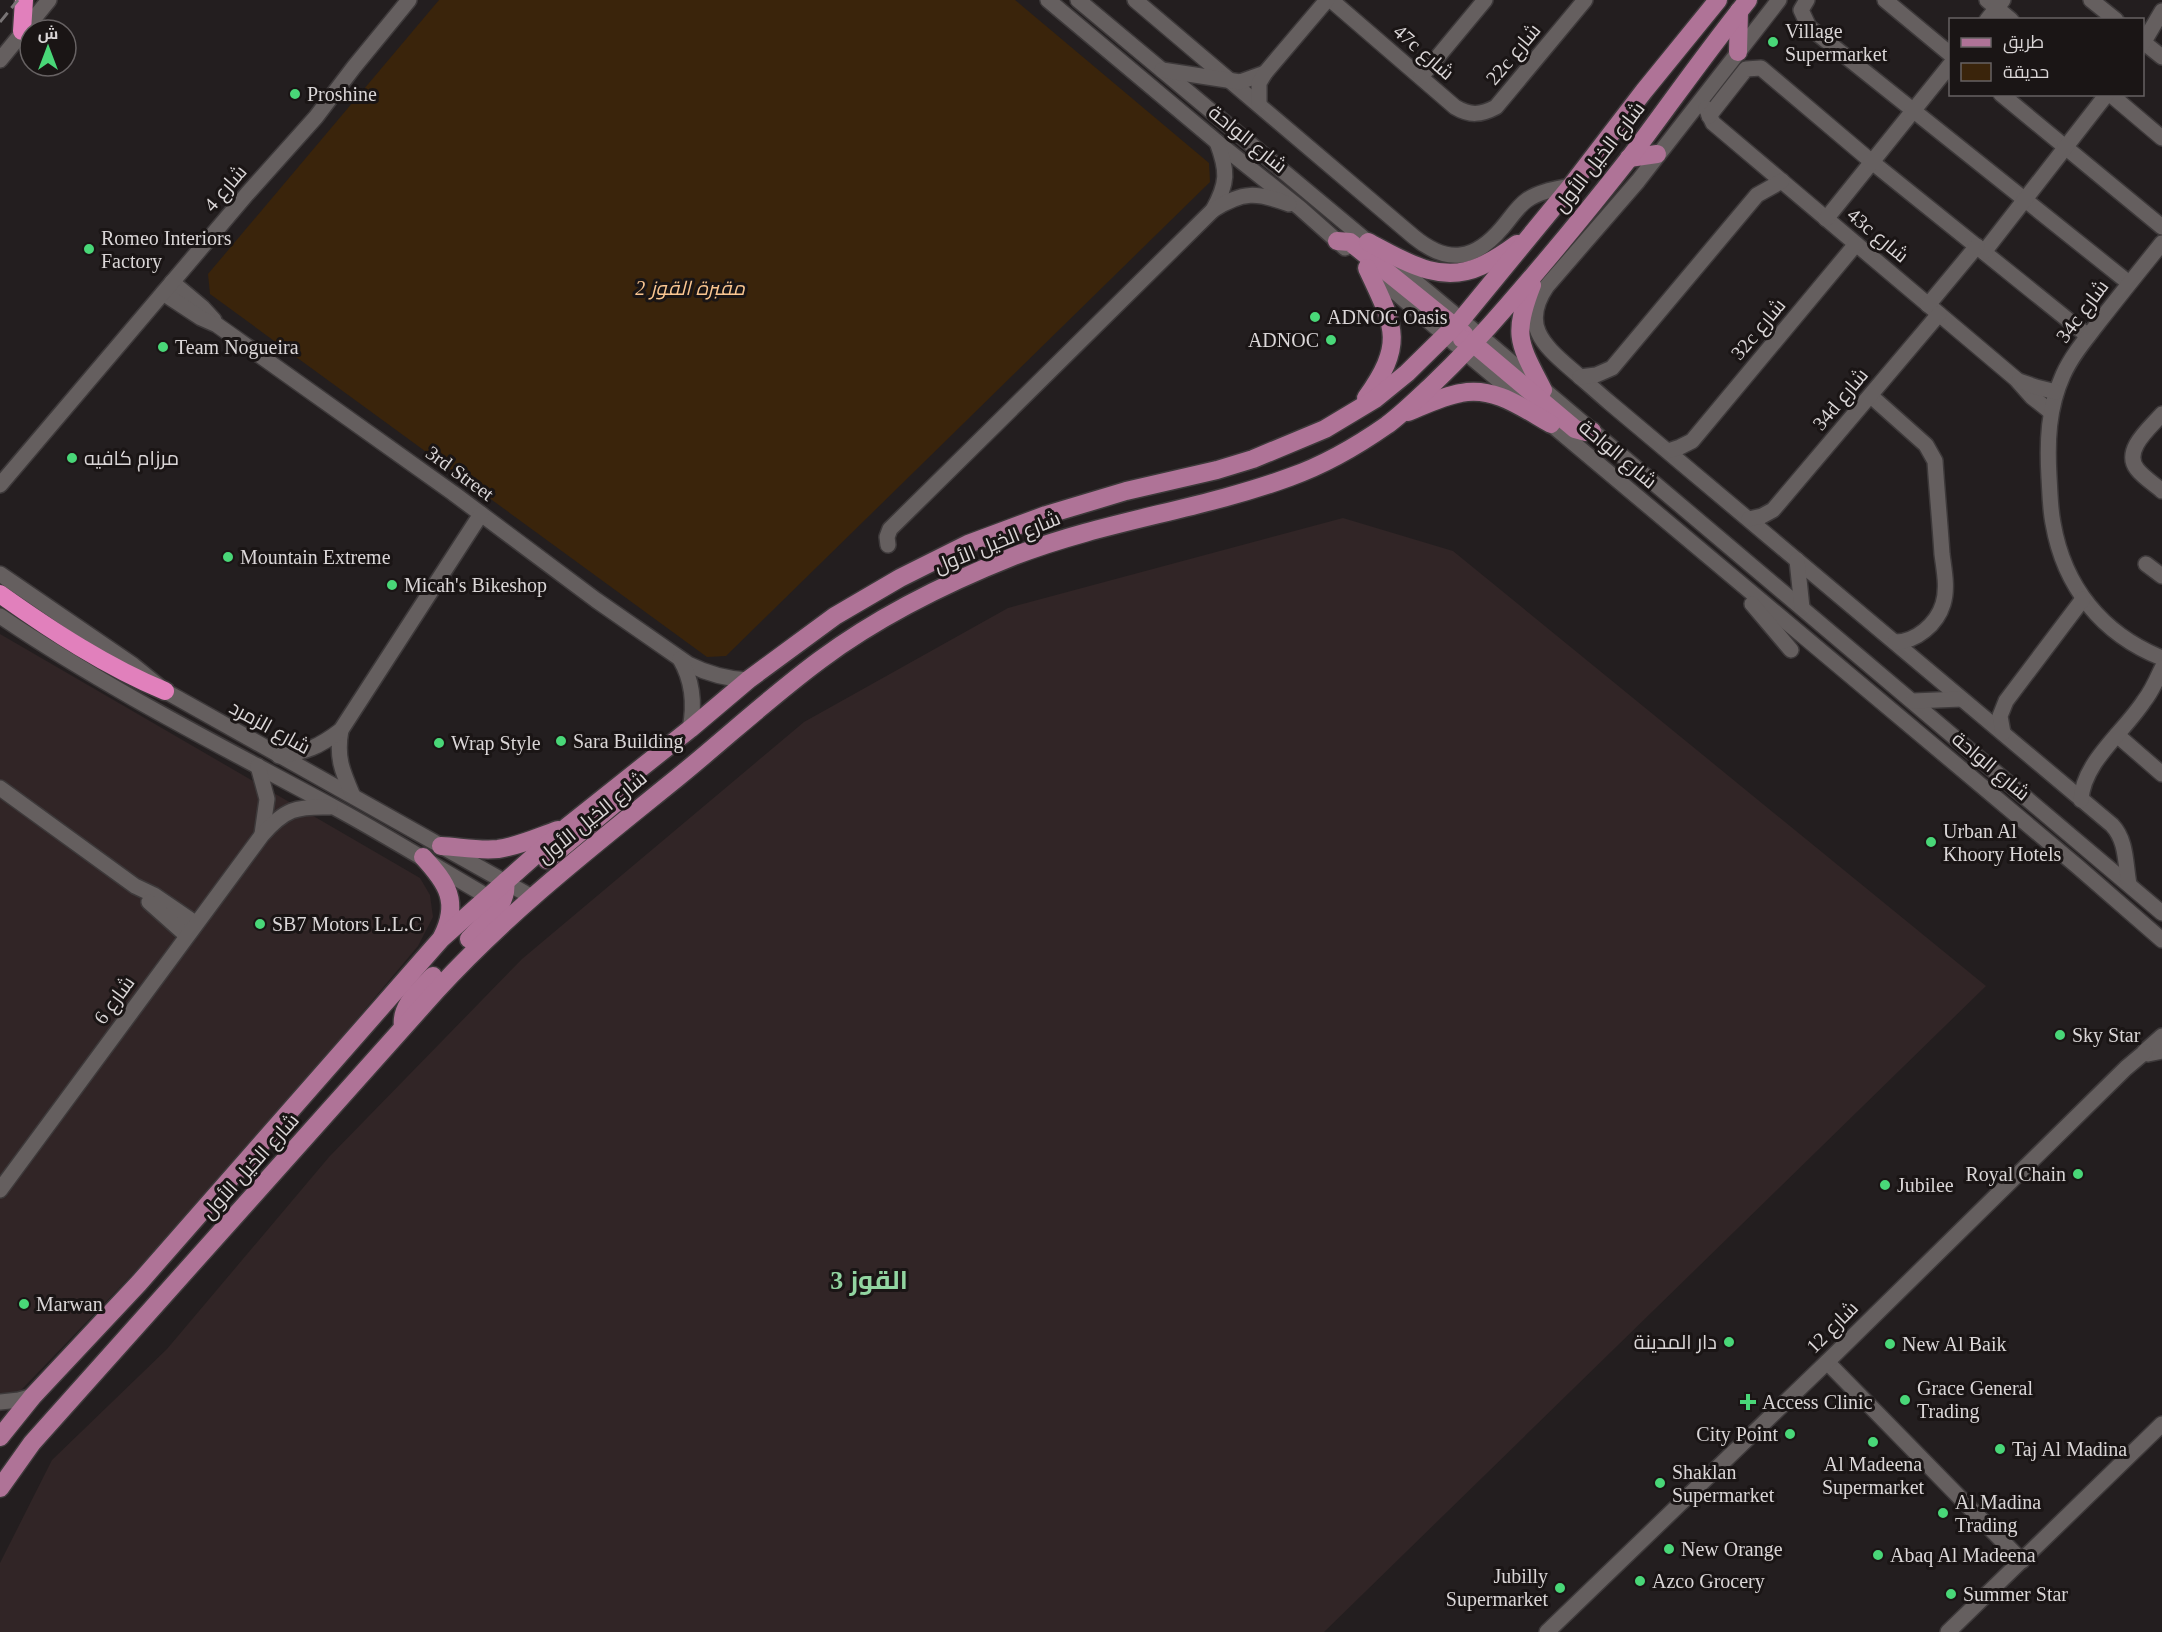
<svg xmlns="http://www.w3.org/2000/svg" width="2162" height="1632" font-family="'Times New Roman',Cairo,serif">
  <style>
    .built { fill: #312526 }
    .green { fill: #3a240b }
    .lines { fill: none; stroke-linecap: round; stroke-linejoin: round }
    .minor-casing { stroke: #3d393a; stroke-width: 18 }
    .major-casing { stroke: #3d393a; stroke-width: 21 }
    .highway-casing { stroke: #3d393a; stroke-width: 21 }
    .minor { stroke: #655f5f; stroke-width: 15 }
    .major { stroke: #af7397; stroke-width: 18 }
    .highway { stroke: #e180bc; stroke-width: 18 }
    .rail { stroke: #787475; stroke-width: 3; stroke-dasharray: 12 6; stroke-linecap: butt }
    .poi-dot { fill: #49d778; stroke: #1a1515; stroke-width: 2 }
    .labels { text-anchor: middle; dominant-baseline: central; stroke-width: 6; stroke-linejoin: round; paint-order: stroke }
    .poi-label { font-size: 20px; fill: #dad6d7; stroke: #1a1515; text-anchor: start }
    .street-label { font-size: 20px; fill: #dad6d7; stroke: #1a1515 }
    .park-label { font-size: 20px; font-style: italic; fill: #fac691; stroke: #1a1515 }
    .district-label { font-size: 26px; font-weight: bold; fill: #92d5a1; stroke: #1a1515 }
  </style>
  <rect width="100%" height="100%" fill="#231e1f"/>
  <g class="built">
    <path d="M1343,518L1453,551L1986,986L1324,1632H0V1563L52,1460L167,1349L329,1157L522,959L804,722L1008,608Z"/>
    <path d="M0,634L420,878L430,895L433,917L418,946L320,1063L176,1229L0,1412Z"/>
  </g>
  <path class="green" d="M439,0H1015L1209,163L1210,182L726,656L707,657L210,294L208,274Z"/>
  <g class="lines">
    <defs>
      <g id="minor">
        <path d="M1048,0L1217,142L1300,208L1345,248"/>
        <path d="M1078,0L1453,313L2162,913"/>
        <path d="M1135,0L1414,237C1448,265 1475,260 1502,228C1510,219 1517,207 1527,200C1540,191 1556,189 1571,186"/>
        <path d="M1331,0L1455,107C1470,116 1481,115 1496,107L1585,0"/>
        <path d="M1779,0L1638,181L1547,286C1521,324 1542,344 1571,369C1584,380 1597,392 1610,403L2112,825C2127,841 2125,863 2129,884"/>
        <path d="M1807,0L1801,10L1809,27L2129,283"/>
        <path d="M1885,0L1950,54"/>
        <path d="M1987,0L2011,20"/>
        <path d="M2091,0L2116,20"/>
        <path d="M1987,20L2003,0"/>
        <path d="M2142,41L2162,57"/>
        <path d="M2142,45L2162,11"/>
        <path d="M0,60L49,0"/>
        <path d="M1162,70L1240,82L1265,73"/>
        <path d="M1421,77L1485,0"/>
        <path d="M2001,94L2162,227"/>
        <path d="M2110,94L2162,138"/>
        <path d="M1259,104V83L1265,73L1327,0"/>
        <path d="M1706,108L1713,123L2016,379L2032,397L2051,412"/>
        <path d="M1709,116L1746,69L1761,68L1872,162L2088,336"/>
        <path d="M1213,210C1228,183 1228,171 1217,142"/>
        <path d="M1826,219L1950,65"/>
        <path d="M2162,243C2141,269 2120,295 2099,322C2086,339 2072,355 2063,375C2048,408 2047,442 2049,477C2050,492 2050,508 2053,523C2064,587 2102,634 2162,658"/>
        <path d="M1984,252L2107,94"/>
        <path d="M1370,270L1446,336L2077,866L2162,940"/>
        <path d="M172,282L203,308L214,320"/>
        <path d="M163,293L201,318L217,325L234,337L453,493L596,600L688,664C708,674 726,679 748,680"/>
        <path d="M1928,305L1977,246"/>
        <path d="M1580,377L1596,375L1612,368L1757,195L1782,181"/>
        <path d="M2019,381L2036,387L2056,392"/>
        <path d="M1871,396L1926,445L1935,461C1937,492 1940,523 1942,554C1944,570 1948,588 1943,604C1937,624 1916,642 1895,642"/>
        <path d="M2162,414C2151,427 2122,450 2137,469C2143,477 2154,484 2162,491"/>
        <path d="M1668,451L1680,447L1692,441L1856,244"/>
        <path d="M0,485L247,194L316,117L354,67L409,0"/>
        <path d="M1749,519L1762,516L1773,510L1939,314"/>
        <path d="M888,545L887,537L890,529L1213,210C1243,191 1257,192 1289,204"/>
        <path d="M1797,560L1802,608"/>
        <path d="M2146,564L2162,576"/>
        <path d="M0,574L133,665L165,691L532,897"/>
        <path d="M1752,604L1791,650"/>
        <path d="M0,616C106,688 219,745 332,806C388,836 441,870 497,902"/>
        <path d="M680,659C693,681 695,704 690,729"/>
        <path d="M1913,701L1961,699"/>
        <path d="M341,730C336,757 342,771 353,796"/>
        <path d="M2003,733L2000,716L2006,701L2083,599"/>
        <path d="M2117,735L2162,774"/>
        <path d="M279,756C306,752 319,747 341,730L481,514"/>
        <path d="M258,766L267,799L262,834"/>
        <path d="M0,788L135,886L154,895L195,923"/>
        <path d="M2081,800C2083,762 2124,732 2144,701C2152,691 2157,679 2162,668"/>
        <path d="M149,902L186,935"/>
        <path d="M2162,1036L2145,1051L2148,1054L2162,1051"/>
        <path d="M0,1190L262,835C285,809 296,806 330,807"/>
        <path d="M1827,1362L2022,1561"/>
        <path d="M0,1402L19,1400L33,1396"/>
        <path d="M1547,1632L1827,1362L2126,1068L2145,1052"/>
        <path d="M1948,1632L2162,1424"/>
      </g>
      <g id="major">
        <path d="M1738,52L1739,11"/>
        <path d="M1629,158L1657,154"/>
        <path d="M1337,241L1350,242L1464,334"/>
        <path d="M1368,242C1404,261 1440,285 1481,266C1494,260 1506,252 1517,244"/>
        <path d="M1532,285C1512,336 1519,343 1543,390"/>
        <path d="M1462,339L1474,344L1575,429L1586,432L1592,431"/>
        <path d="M1366,398C1406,342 1394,326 1367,268"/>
        <path d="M1408,412C1425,405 1443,396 1461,393C1495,386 1524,409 1551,424"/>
        <path d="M441,846C460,847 479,851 498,849C519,846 538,837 558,830"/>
        <path d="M423,857C447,883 460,902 442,937"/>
        <path d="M547,860L618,801"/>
        <path d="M469,939C483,923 509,906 505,882"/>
        <path d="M403,1027C400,1005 419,991 433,976"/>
        <path d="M0,1437L33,1396L139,1283L441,939L568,826L690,729L748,680L835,616L900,578L968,544L1046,515L1126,491L1217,470L1253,459L1325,429L1375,399L1407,373L1461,320L1571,186L1644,91L1718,0"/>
        <path d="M0,1488L32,1443L436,991C509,911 593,846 677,778C725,739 770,697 820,660C879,616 946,583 1014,556C1104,521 1200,510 1290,477C1324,465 1357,446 1387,425C1403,413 1417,399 1431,386C1458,360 1483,334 1507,306C1550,257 1591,207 1631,156C1670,104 1707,51 1748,0"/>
      </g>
      <g id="highway">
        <path d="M22,31L24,0"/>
        <path d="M0,594C52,631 107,667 165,691"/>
      </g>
    </defs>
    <use href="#minor" class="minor-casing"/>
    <use href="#major" class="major-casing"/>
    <use href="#highway" class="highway-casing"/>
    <use href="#minor" class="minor"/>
    <use href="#major" class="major"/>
    <use href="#highway" class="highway"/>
    <path class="rail" d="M0,22L18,0"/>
  </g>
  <g class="poi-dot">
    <circle cx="1773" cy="42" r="6"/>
    <circle cx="295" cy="94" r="6"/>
    <circle cx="89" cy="249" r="6"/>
    <circle cx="1315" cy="317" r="6"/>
    <circle cx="1331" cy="340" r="6"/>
    <circle cx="163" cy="347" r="6"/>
    <circle cx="72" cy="458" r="6"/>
    <circle cx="228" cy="557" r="6"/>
    <circle cx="392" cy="585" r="6"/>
    <circle cx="561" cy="741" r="6"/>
    <circle cx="439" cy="743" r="6"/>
    <circle cx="1931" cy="842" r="6"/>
    <circle cx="260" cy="924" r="6"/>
    <circle cx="2060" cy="1035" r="6"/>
    <circle cx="2078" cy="1174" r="6"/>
    <circle cx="1885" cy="1185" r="6"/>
    <circle cx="24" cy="1304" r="6"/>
    <circle cx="1729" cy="1342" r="6"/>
    <circle cx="1890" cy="1344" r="6"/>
    <circle cx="1905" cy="1400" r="6"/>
    <path d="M1745 1393h6v6h6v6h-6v6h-6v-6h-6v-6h6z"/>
    <circle cx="1790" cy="1434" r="6"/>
    <circle cx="1873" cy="1442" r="6"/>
    <circle cx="2000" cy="1449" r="6"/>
    <circle cx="1660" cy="1483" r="6"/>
    <circle cx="1943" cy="1513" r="6"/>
    <circle cx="1669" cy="1549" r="6"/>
    <circle cx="1878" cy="1555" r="6"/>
    <circle cx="1640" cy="1581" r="6"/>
    <circle cx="1560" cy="1588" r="6"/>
    <circle cx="1951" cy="1594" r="6"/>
  </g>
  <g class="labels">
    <g class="poi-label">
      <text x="1785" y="31">Village<tspan x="1785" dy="23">Supermarket</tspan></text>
      <text x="307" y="94">Proshine</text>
      <text x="101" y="238">Romeo Interiors<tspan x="101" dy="23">Factory</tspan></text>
      <text x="1327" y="317">ADNOC Oasis</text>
      <text x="1319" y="340" text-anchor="end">ADNOC</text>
      <text x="175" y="347">Team Nogueira</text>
      <text x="84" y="458">مرزام كافيه</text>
      <text x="240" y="557">Mountain Extreme</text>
      <text x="404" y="585">Micah's Bikeshop</text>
      <text x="573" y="741">Sara Building</text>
      <text x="451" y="743">Wrap Style</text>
      <text x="1943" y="831">Urban Al<tspan x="1943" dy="23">Khoory Hotels</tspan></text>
      <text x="272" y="924">SB7 Motors L.L.C</text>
      <text x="2072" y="1035">Sky Star</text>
      <text x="2066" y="1174" text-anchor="end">Royal Chain</text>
      <text x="1897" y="1185">Jubilee</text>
      <text x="36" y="1304">Marwan</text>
      <text x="1717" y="1342" text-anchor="end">دار المدينة</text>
      <text x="1902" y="1344">New Al Baik</text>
      <text x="1917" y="1388">Grace General<tspan x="1917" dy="23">Trading</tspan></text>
      <text x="1762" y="1402">Access Clinic</text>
      <text x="1778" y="1434" text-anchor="end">City Point</text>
      <text x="2012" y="1449">Taj Al Madina</text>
      <text x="1873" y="1464" text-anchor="middle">Al Madeena<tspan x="1873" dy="23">Supermarket</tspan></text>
      <text x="1672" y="1472">Shaklan<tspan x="1672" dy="23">Supermarket</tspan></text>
      <text x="1955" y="1502">Al Madina<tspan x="1955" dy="23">Trading</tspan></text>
      <text x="1681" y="1549">New Orange</text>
      <text x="1890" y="1555">Abaq Al Madeena</text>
      <text x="1548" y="1576" text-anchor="end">Jubilly<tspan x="1548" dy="23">Supermarket</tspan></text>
      <text x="1652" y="1581">Azco Grocery</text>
      <text x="1963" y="1594">Summer Star</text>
    </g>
    <g class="street-label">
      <text transform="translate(1424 52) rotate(41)">47c شارع</text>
      <text transform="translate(1513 54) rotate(-50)">22c شارع</text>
      <text transform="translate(1248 139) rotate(39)">شارع الواحة</text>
      <text transform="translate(1599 157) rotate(-52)">شارع الخيل الأول</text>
      <text transform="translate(225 188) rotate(-49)">شارع 4</text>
      <text transform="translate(1878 235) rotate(40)">43c شارع</text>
      <text transform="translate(2082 311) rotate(-53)">34c شارع</text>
      <text transform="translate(1758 329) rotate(-50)">32c شارع</text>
      <text transform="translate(1840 399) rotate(-50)">34d شارع</text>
      <text transform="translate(1618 454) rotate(40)">شارع الواحة</text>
      <text transform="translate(460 473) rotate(36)">3rd Street</text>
      <text transform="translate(997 542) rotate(-22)">شارع الخيل الأول</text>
      <text transform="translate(270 727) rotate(29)">شارع الزمرد</text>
      <text transform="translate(1991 766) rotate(40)">شارع الواحة</text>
      <text transform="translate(592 817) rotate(-39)">شارع الخيل الأول</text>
      <text transform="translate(114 1000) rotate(-54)">شارع 6</text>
      <text transform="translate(250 1166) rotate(-48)">شارع الخيل الأول</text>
      <text transform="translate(1832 1327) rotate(-45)">شارع 12</text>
    </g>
    <g class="park-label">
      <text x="690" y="288">مقبرة القوز 2</text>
    </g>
    <g class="district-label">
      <text x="869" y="1280">القوز 3</text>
    </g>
  </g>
  <rect x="1949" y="18" width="195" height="78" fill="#1a1515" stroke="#676263" stroke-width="1.5"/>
  <rect x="1961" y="38" width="30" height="9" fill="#af7397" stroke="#676263" stroke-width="1.5"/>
  <text x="2003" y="48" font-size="18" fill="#dad6d7">طريق</text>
  <rect x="1961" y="63" width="30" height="18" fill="#3a240b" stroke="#676263" stroke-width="1.5"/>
  <text x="2003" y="78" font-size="18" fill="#dad6d7">حديقة</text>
  <g transform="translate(48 48)"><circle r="28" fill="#1a1515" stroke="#676263" stroke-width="1.5"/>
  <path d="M0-4.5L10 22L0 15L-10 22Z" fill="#49d778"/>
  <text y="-9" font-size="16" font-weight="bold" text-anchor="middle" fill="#dad6d7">ش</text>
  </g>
</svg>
